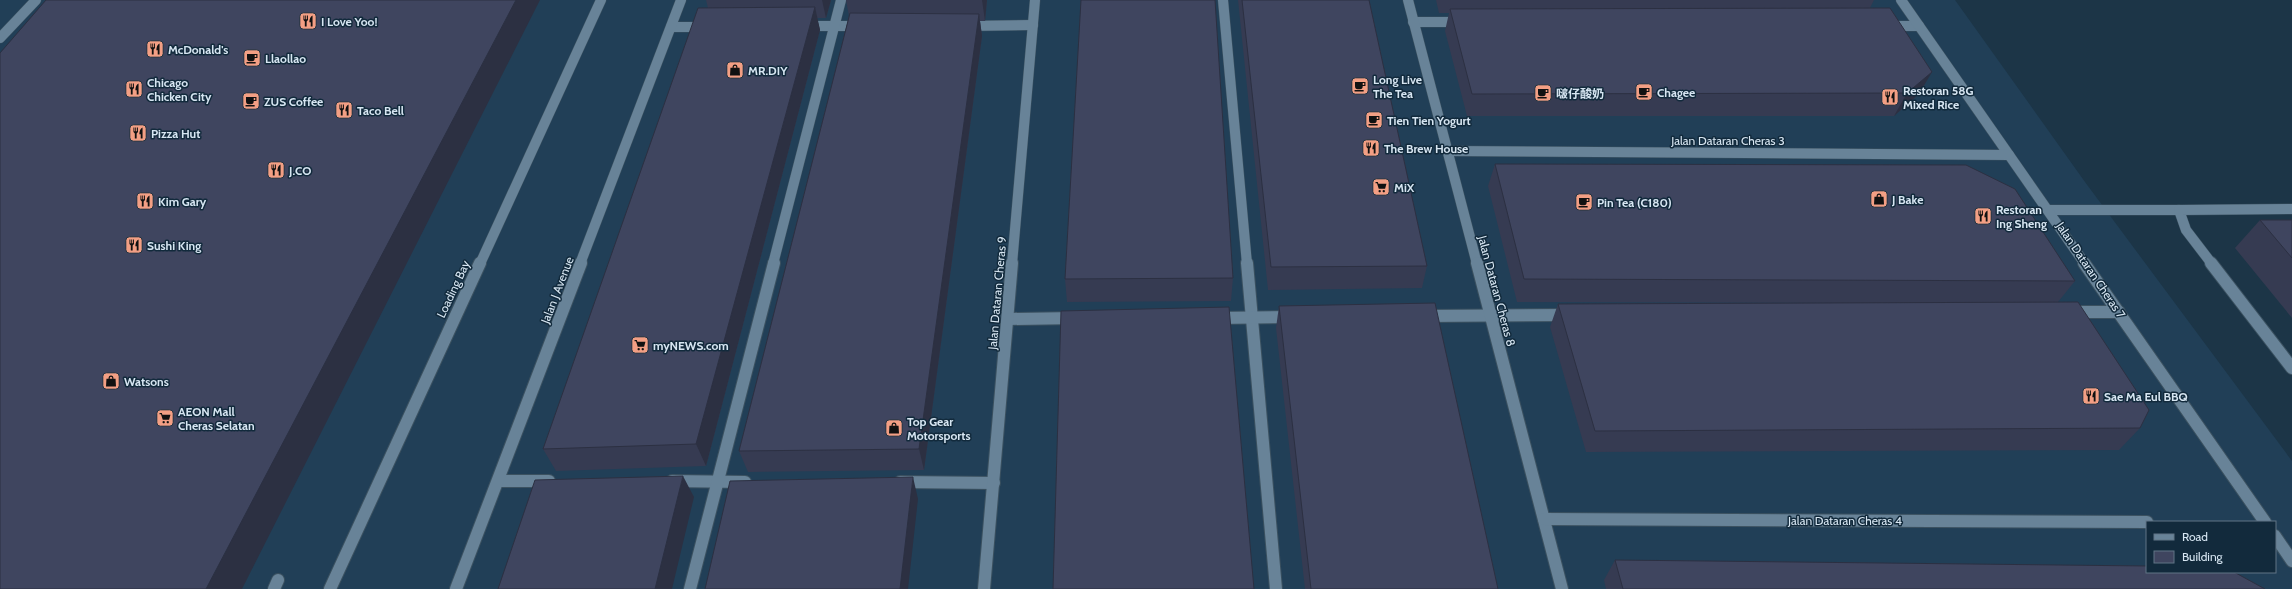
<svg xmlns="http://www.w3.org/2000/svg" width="2292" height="589" font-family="Cabin,'Noto Sans SC',sans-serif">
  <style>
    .built { fill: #213f57; fill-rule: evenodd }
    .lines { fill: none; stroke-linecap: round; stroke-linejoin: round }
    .service-far1-casing { stroke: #3b5160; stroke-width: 11 }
    .service-casing { stroke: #3b5160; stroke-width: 14 }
    .minor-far1-casing { stroke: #3b5160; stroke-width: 11 }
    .minor-casing { stroke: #3b5160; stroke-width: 14 }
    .service-far1 { stroke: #688398; stroke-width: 10 }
    .service { stroke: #688398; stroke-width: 12 }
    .minor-far1 { stroke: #688398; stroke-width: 10 }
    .minor { stroke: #688398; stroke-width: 12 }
    .wall { fill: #363b52 }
    .shaded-wall { fill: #2c3042 }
    .building { fill: #3f455f; stroke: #2c3042 }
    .labels { text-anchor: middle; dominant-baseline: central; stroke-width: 3; stroke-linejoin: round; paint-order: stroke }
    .poi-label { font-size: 12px; font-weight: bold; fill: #d7e6f2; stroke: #122a3c; text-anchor: start }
    .street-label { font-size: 12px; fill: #d7e6f2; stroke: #122a3c }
  </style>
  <rect width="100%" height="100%" fill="#1c3547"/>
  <path class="built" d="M0,0H1955L2085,182L2292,461V589H0ZM2147,522H2275V572H2147Z"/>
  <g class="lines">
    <defs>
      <g id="service-far1">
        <path d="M1223,0L1247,264"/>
        <path d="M1413,22H1460"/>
        <path d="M804,26H861"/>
        <path d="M966,26L1033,25"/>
        <path d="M1888,26H1919"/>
        <path d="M671,27H707"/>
        <path d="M0,38L36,0"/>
        <path d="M2049,210H2179"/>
        <path d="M480,264L601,0"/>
        <path d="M773,264L841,0"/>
        <path d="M2212,264L2186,230L2179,210L2292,209"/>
      </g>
      <g id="service">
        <path d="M1247,263L1276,589"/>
        <path d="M2211,263L2292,368"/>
        <path d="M2072,312H2119"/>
        <path d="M1424,316L1568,315"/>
        <path d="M1216,318L1292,317"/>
        <path d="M1008,319L1076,318"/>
        <path d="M498,481H549"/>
        <path d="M672,481L745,482"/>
        <path d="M900,482L994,483"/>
        <path d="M274,589L278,580"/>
        <path d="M330,589L480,263"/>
        <path d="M690,589L774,263"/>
      </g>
      <g id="minor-far1">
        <path d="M1408,0L1477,264"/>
        <path d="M1901,0L2085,264"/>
        <path d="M1447,151L2009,155"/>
        <path d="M580,264L681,0"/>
        <path d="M1012,264L1035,0"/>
      </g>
      <g id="minor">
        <path d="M1477,263L1562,589"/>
        <path d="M2084,263L2265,522"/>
        <path d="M1544,519L2147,522"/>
        <path d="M2275,536L2292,561"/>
        <path d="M456,589L581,263"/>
        <path d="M984,589L1012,263"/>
      </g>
    </defs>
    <use href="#service-far1" class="service-far1-casing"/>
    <use href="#service" class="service-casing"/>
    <use href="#minor-far1" class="minor-far1-casing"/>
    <use href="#minor" class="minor-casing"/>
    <use href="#service-far1" class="service-far1"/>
    <use href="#service" class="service"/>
    <use href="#minor-far1" class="minor-far1"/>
    <use href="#minor" class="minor"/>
  </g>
  <g class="wall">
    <path d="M706,0H831L826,18H817L820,30L706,466L556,471L543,449L708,8Z"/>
    <path d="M846,0H987L985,21H980L982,36L924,470L748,472L739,451L849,16Z"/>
    <path d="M1238,0H1369L1427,266L1422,288L1268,290Z"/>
    <path d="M1436,0H1874L1870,8L1919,94L1894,116H1467L1445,31L1449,13H1439Z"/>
    <path d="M1495,164L2075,281L2058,302L2140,428L2119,450L1586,452L1550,327L1558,304L1857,303L1517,302L1488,186Z"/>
    <path d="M2260,220H2292V318L2235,248Z"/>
    <path d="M1233,278L1231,301L1067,302L1065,279Z"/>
    <path d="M1279,306L1498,589H1305L1276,328Z"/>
    <path d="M1615,560L2265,589H1606L1604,580Z"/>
  </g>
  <g class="shaded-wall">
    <path d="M516,0H540L242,589H206Z"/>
    <path d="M822,0H831L826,18Z"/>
    <path d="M982,0H987L985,21Z"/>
    <path d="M815,7L820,30L706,466L696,444Z"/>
    <path d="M979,14L982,36L924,470L919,449Z"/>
    <path d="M1932,72L1919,94L1894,116L1907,93Z"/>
    <path d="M683,476L694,497L672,589H655Z"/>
    <path d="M913,477L918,499L908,589H900Z"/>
  </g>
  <g class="building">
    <path d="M46,0H516L206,589H0V53Z"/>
    <path d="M1081,0H1215L1233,278L1065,279Z"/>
    <path d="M1242,0H1369L1427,266L1271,267Z"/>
    <path d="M815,7L696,444L543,449L698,8Z"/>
    <path d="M1890,8L1932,72L1907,93L1472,94L1450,9Z"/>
    <path d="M850,13L979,14L919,449L739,451Z"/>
    <path d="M1495,164L1966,165L2015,189L2075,281L1524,279Z"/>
    <path d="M2260,220H2292V258Z"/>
    <path d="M2078,302L2149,410L2140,428L1595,431L1558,304Z"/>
    <path d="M1435,303L1498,589H1311L1279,306Z"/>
    <path d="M1229,307L1254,589H1053L1061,311Z"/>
    <path d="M683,476L655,589H498L535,480Z"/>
    <path d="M913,477L900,589H705L730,481Z"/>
    <path d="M1615,560L2147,566V572H2234L2265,589H1623Z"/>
  </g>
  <defs>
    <symbol id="restaurant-square" viewBox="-11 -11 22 22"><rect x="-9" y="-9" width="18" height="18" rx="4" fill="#f39f84" stroke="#122a3c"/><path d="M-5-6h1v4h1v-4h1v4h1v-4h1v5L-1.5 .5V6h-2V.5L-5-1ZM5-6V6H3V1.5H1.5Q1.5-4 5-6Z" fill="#111"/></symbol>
    <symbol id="cafe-square" viewBox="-11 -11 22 22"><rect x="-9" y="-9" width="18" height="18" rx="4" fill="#f39f84" stroke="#122a3c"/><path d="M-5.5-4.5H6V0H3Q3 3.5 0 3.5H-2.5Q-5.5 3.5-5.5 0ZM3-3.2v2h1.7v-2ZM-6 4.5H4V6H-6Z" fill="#111"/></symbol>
    <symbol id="shop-square" viewBox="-11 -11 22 22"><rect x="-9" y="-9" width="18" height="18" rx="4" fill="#f39f84" stroke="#122a3c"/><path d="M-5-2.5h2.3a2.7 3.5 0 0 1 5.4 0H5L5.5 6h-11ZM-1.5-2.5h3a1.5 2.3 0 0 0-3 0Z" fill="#111"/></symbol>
    <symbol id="supermarket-square" viewBox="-11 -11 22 22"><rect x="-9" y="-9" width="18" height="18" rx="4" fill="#f39f84" stroke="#122a3c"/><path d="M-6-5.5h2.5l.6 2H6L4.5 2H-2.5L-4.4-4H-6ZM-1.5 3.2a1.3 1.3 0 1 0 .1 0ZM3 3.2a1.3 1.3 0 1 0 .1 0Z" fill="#111"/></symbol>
  </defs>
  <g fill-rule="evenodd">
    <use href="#restaurant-square" x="298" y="11" width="20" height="20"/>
    <use href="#restaurant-square" x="145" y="39" width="20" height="20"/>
    <use href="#cafe-square" x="242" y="48" width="20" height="20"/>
    <use href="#shop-square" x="725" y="60" width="20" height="20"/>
    <use href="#cafe-square" x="1350" y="76" width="20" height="20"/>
    <use href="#restaurant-square" x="124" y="79" width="20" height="20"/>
    <use href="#cafe-square" x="1634" y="82" width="20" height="20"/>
    <use href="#cafe-square" x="1533" y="83" width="20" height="20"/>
    <use href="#restaurant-square" x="1880" y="87" width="20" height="20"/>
    <use href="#cafe-square" x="241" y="91" width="20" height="20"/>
    <use href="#restaurant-square" x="334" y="100" width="20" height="20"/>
    <use href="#cafe-square" x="1364" y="110" width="20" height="20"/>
    <use href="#restaurant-square" x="128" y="123" width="20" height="20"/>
    <use href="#restaurant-square" x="1361" y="138" width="20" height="20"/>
    <use href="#restaurant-square" x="266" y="160" width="20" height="20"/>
    <use href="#supermarket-square" x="1371" y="177" width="20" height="20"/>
    <use href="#shop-square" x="1869" y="189" width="20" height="20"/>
    <use href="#restaurant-square" x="135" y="191" width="20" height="20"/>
    <use href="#cafe-square" x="1574" y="192" width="20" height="20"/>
    <use href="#restaurant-square" x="1973" y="206" width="20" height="20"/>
    <use href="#restaurant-square" x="124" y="235" width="20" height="20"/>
    <use href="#supermarket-square" x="630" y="335" width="20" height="20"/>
    <use href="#shop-square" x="101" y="371" width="20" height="20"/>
    <use href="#restaurant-square" x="2081" y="386" width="20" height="20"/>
    <use href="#supermarket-square" x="155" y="408" width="20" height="20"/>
    <use href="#shop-square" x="884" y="418" width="20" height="20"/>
  </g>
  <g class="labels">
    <g class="poi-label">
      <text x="321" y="21">I Love Yoo!</text>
      <text x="168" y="49">McDonald's</text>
      <text x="265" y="58">Llaollao</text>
      <text x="748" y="70">MR.DIY</text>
      <text x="1373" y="79">Long Live<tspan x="1373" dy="14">The Tea</tspan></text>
      <text x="147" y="82">Chicago<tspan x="147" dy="14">Chicken City</tspan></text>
      <text x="1903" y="90">Restoran 58G<tspan x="1903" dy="14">Mixed Rice</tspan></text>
      <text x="1657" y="92">Chagee</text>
      <text x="1556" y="93">啵仔酸奶</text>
      <text x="264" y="101">ZUS Coffee</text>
      <text x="357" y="110">Taco Bell</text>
      <text x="1387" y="120">Tien Tien Yogurt</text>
      <text x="151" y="133">Pizza Hut</text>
      <text x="1384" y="148">The Brew House</text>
      <text x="289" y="170">J.CO</text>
      <text x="1394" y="187">MiX</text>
      <text x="1892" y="199">J Bake</text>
      <text x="158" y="201">Kim Gary</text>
      <text x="1597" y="202">Pin Tea (C180)</text>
      <text x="1996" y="209">Restoran<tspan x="1996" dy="14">Ing Sheng</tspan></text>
      <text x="147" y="245">Sushi King</text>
      <text x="653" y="345">myNEWS.com</text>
      <text x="124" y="381">Watsons</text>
      <text x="2104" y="396">Sae Ma Eul BBQ</text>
      <text x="178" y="411">AEON Mall<tspan x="178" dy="14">Cheras Selatan</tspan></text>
      <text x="907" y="421">Top Gear<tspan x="907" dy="14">Motorsports</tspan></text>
    </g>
    <g class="street-label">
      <text x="1728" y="140">Jalan Dataran Cheras 3</text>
      <text transform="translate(2091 270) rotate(56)">Jalan Dataran Cheras 7</text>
      <text transform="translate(453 289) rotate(-65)">Loading Bay</text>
      <text transform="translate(557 290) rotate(-69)">Jalan J Avenue</text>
      <text transform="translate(1497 291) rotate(75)">Jalan Dataran Cheras 8</text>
      <text transform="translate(997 293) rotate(-85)">Jalan Dataran Cheras 9</text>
      <text x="1845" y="520">Jalan Dataran Cheras 4</text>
    </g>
  </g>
  <rect x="2146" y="521" width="130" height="52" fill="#122a3c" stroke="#617585"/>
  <rect x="2154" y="534" width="20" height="6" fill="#688398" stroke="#617585"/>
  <text x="2182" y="541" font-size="12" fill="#d7e6f2">Road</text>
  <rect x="2154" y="551" width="20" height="12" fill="#3f455f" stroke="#617585"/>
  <text x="2182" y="561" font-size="12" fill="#d7e6f2">Building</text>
</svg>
